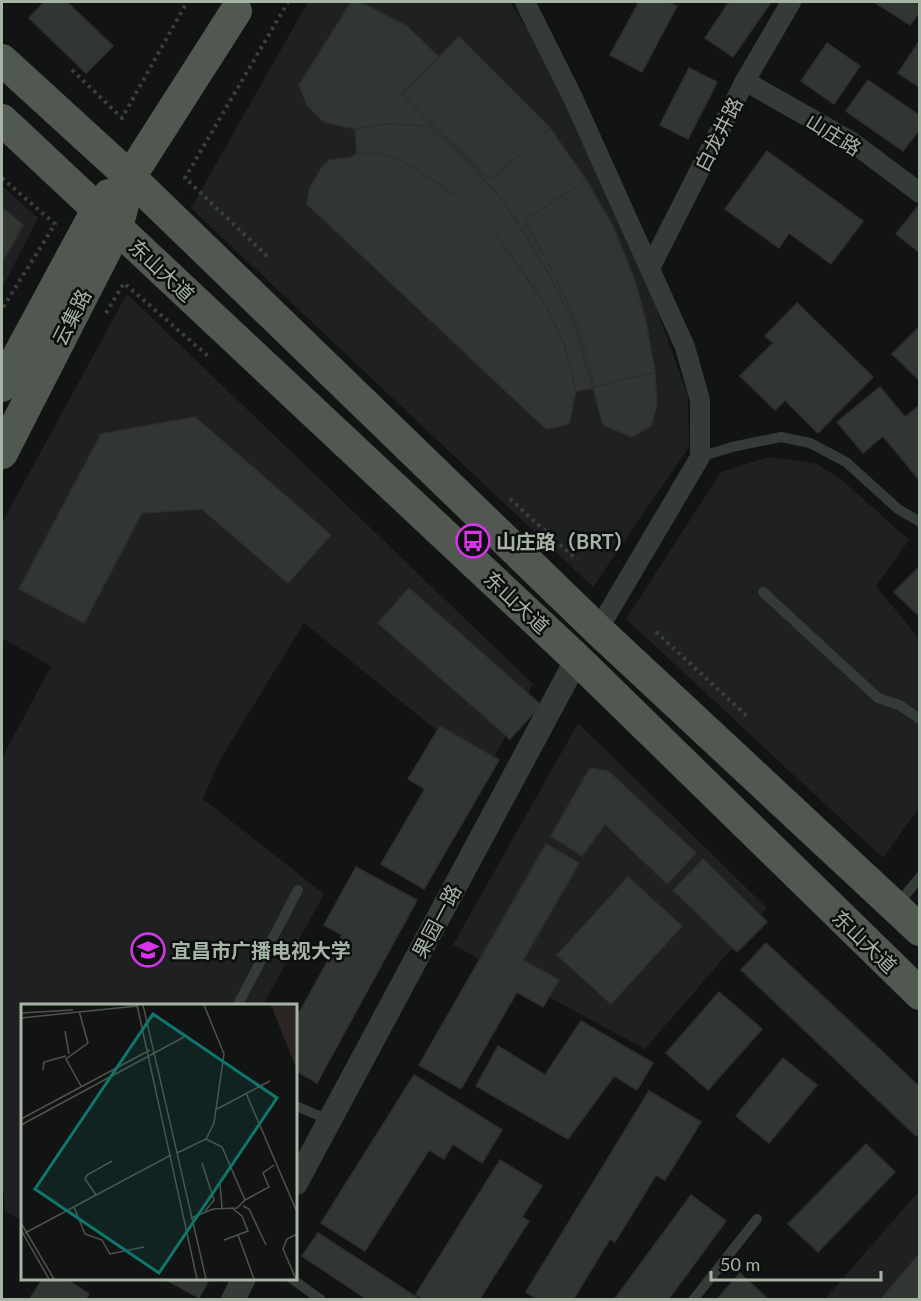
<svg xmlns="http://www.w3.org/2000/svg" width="921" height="1301" font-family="Lato,'Noto Sans SC',sans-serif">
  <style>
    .built { fill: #1e211f }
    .building { fill: #323633; stroke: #2c302d; stroke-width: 1.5 }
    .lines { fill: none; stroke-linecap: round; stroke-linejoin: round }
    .path { stroke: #3a403a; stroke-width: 4; stroke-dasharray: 3 4.5; stroke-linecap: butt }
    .service { stroke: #353b36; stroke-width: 10 }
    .minor { stroke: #353b36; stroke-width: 20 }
    .tertiary { stroke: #353b36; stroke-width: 24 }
    .primary { stroke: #505850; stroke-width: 32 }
    .labels { text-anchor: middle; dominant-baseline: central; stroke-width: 5; stroke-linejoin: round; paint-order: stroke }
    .street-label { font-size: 20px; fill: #a5b4a4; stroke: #0d0f0e }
    .poi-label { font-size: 20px; font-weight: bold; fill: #a5b4a4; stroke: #0d0f0e; text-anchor: start }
    .inset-road { fill: none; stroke: #4d544d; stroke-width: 1.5 }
    .view { fill: #0f766e; fill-opacity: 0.15; stroke: #0f766e; stroke-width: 3 }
    .inset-edge { fill: none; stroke: #a5b4a4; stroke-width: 3 }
  </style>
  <rect width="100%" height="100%" fill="#121413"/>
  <g class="built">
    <path d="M308,2H510L534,40L634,244L688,397L689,447L593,587L191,208Z"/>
    <path d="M2,186L38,218L2,288Z"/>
    <path d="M127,294L533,684L487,771L304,623L220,760L203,799L324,894L263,1005L22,1006V1221L5,1211L2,1174V758L51,666L2,638V523Z"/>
    <path d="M769,457L815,463L842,480L909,540L876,586L919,639V808L883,858L626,619L721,472Z"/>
    <path d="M578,723L767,908L645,1049L453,945Z"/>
    <path d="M919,1191V1299H825Z"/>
  </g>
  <g class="building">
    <path d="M44,2H67L113,46L86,73L29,18Z"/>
    <path d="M351,2H360L407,26L439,57L459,37L550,128L586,180L613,226L635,281L646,322L655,372L657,406L651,426L632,437L603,425L593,388L576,391L569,424L546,429L307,204L309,190L323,165L330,160L350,158L357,153L355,129L324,122L307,105L299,85Z"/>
    <path d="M639,2H668L677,6L642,72L610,55Z"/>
    <path d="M729,2H771L733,57L705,38Z"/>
    <path d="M874,2H920V11L910,25Z"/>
    <path d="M459,37L550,128L490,180L402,94Z"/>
    <path d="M920,40V85L919,87L898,73Z"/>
    <path d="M827,43L860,66L834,104L801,81Z"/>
    <path d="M689,68L717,82L688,139L660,125Z"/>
    <path d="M868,80L920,116V129L903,151L846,111Z"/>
    <path d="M385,124L429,126L462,155L503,201L530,242L558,291L578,334L586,368L593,388L576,391L564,343L545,304L497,236L458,197L413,167L385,154L357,153L355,129Z"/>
    <path d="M767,151L863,221L831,264L789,233L779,248L725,209Z"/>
    <path d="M586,180L613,226L635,281L646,322L655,372L594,387L580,333L562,290L546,258L524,221Z"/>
    <path d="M920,204V253L896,234Z"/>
    <path d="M2,207L23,225L2,263Z"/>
    <path d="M797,303L873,377L818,433L785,400L775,410L740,376L773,343L765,336Z"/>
    <path d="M920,326V381L892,354Z"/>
    <path d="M880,387L905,417L919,406L920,407V481L883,436L863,453L837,422Z"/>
    <path d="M195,417L331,535L288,583L202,509L142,513L84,623L19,589L101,434Z"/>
    <path d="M920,566V617L894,592Z"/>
    <path d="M409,588L541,705L510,739L378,623Z"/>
    <path d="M440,726L499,760L424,889L381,864L425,789L408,779Z"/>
    <path d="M590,768L608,771L696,853L667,884L605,824L582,856L551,836Z"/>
    <path d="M546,844L579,863L523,960L559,980L543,1007L517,992L461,1089L419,1065Z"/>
    <path d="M703,859L767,922L737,952L673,890Z"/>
    <path d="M356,867L417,900L317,1083L296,1071V1011L299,1013L342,935L324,925Z"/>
    <path d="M628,877L682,926L611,1004L557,955Z"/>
    <path d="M766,943L920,1087V1133L916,1136L741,970Z"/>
    <path d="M719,992L762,1029L708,1090L666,1053Z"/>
    <path d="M581,1021L653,1063L637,1090L614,1076L568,1139L476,1086L498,1046L545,1075Z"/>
    <path d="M783,1058L817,1085L769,1143L736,1116Z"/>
    <path d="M414,1075L502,1130L482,1163L453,1144L444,1159L429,1150L365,1251L321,1223Z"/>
    <path d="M649,1091L701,1122L665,1180L656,1175L615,1242L610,1239L573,1300H539L526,1292Z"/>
    <path d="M866,1144L895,1172L818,1252L788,1224Z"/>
    <path d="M500,1160L542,1186L522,1217L529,1221L479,1300H425L416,1294Z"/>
    <path d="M691,1195L726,1221L668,1300H614Z"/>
    <path d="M318,1233L421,1300H368L302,1256Z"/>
    <path d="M920,1253V1300H880Z"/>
    <path d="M740,1273L769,1300H716Z"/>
    <path d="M43,1278H65L89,1294L86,1300H29Z"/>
    <path d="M167,1278H210L199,1298L166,1280Z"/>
  </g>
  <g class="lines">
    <g class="path">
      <path d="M72,70L122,118L187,2"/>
      <path d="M2,178L55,224L2,309"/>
      <path d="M267,256L185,178L288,2"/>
      <path d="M106,313L124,283L208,356"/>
      <path d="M510,499L577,560"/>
      <path d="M656,632L748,717"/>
    </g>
    <g class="service">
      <path d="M700,457L732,447L781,437L810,443L846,462L898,509L920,522"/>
      <path d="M763,592L878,698L899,705L920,719"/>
      <path d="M897,905L920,877"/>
      <path d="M237,1006L298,890"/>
      <path d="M296,1106L329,1120"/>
      <path d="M291,1278L321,1300"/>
      <path d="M693,1300L757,1219"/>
    </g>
    <g class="minor">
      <path d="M525,2L573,98L685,347L700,400V457L598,630"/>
      <path d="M745,81L852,142L920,193"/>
      <path d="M650,268L745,81L791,2"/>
    </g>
    <g class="tertiary">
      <path d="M296,1183L577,659"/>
      <path d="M233,1300L244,1278"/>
    </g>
    <g class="primary">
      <path d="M2,60L130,177L598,630L920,930"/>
      <path d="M2,120L577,659L920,994"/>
      <path d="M2,386L97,210L109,195"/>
      <path d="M2,453L117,228L130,177L236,11"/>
    </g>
  </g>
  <defs>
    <symbol id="bus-ring" viewBox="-11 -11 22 22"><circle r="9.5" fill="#0d0f0e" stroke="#d734eb" stroke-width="1.5"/><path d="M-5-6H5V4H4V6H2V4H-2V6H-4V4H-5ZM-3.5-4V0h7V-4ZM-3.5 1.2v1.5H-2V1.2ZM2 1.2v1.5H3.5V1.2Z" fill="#d734eb"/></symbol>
    <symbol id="school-ring" viewBox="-11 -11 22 22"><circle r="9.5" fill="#0d0f0e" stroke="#d734eb" stroke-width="1.5"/><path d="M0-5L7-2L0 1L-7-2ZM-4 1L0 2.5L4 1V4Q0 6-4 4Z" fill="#d734eb"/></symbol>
  </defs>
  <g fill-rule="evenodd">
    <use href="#bus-ring" x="454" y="522" width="38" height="38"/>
    <use href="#school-ring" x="129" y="931" width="38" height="38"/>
  </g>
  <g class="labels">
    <g class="street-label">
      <text transform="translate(718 134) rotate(-63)">白龙井路</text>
      <text transform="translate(834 134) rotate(32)">山庄路</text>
      <text transform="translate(162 270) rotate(43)">东山大道</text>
      <text transform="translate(71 317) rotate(-63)">云集路</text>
      <text transform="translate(517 602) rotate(43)">东山大道</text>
      <text transform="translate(436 921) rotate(-62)">果园一路</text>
      <text transform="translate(865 941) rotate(44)">东山大道</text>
    </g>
    <g class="poi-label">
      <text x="496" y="541">山庄路（BRT）</text>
      <text x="171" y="950">宜昌市广播电视大学</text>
    </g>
  </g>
  <g transform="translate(21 1004)">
    <rect width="276" height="276" fill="#121413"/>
    <path d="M250,1H276V66Z" fill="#2b2623"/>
    <path class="inset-road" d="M116,1L176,275M122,1L185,275M58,7L67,39L45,55L60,82M0,9L52,6M0,14L116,2M44,27L48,50M22,66L23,58L45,52M225,89L276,208M196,105L249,77M0,115L129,46M0,121L163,33M156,149L185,135L193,119L203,50L183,1M181,159L193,196L184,207M199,180L201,204M75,191L64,175L66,171L91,157M224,196L248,183L242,169L253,161M222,202L228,205L245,241M53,203L64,230L81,236L89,250L123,243M170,214L192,205L216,204L224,196L201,143L185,135M0,219L33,275M0,226L28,275M4,229L150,151M217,231L233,275M203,236L227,227L221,212L212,205M275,275L262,245L266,235L276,230"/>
    <path class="view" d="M132,10L256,94L138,269L14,185Z"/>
    <rect width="276" height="276" class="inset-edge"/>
  </g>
  <rect width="921" height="1301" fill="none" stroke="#a5b4a4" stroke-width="6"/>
  <path d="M711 1271v9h170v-9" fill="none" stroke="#a5b4a4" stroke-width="3"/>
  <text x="720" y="1271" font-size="18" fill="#a5b4a4" stroke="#0d0f0e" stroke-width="4.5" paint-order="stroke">50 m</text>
</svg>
